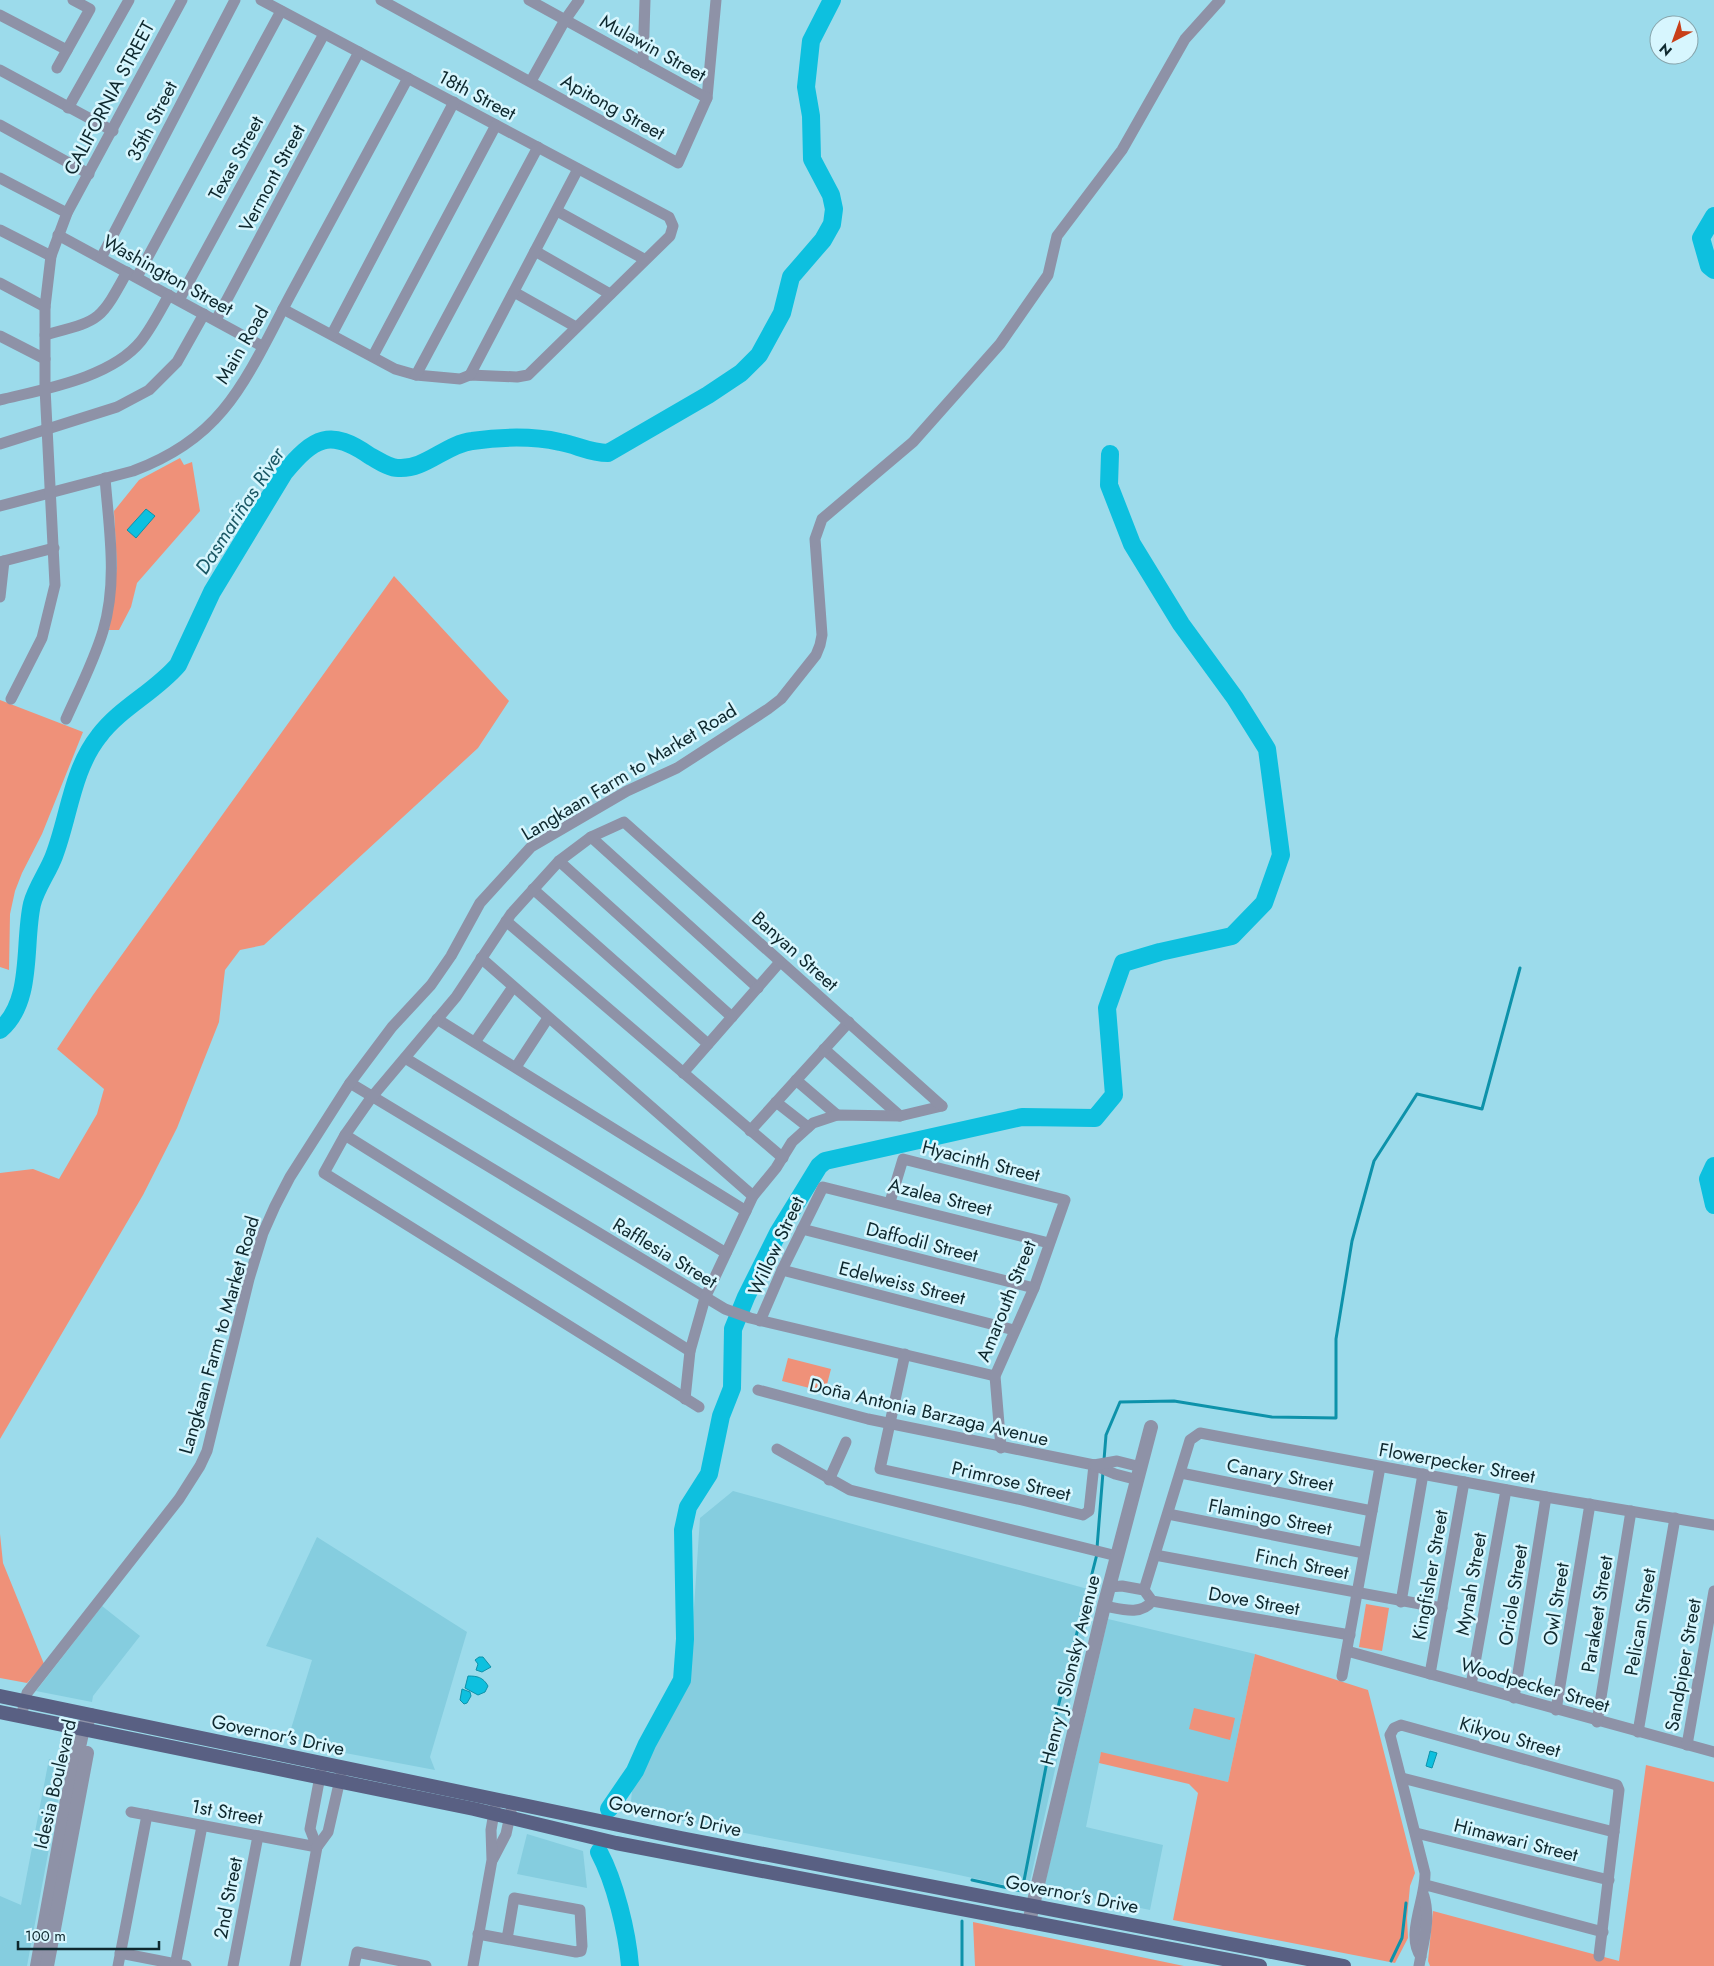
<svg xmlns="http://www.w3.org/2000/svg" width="1714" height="1966" font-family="Jost,sans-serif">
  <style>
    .built { fill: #85cddf }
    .green { fill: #ef9179 }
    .water { fill: #0dc0df; stroke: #0d92aa }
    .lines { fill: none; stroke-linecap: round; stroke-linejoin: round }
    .stream { stroke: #0d92aa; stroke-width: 3 }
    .river { stroke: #0dc0df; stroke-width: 18 }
    .minor { stroke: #8e92a7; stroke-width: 11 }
    .tertiary { stroke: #8e92a7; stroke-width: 14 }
    .primary { stroke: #596083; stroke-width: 14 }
    .labels { text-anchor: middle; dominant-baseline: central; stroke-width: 5; stroke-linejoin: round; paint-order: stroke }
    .street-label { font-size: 19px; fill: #0e282e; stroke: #d7f6fe }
    .water-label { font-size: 20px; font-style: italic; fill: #1b5865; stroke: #d7f6fe }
  </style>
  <rect width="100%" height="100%" fill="#9cdbeb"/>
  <g class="built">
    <path d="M733,1491L1095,1591L1028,1890L931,1869L630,1811L632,1791L689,1682L700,1518Z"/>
    <path d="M317,1537L467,1632L430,1757L435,1770L287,1742L312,1660L266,1646Z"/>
    <path d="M102,1606L140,1636L93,1696L92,1702L36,1691Z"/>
    <path d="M1108,1619L1255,1654L1228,1782L1101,1753L1086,1827L1163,1845L1150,1910L1044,1888Z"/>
    <path d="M49,1759L65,1763L27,1966H0V1896L21,1905Z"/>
    <path d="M527,1834L583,1851L587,1888L517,1874Z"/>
  </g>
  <g class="green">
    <path d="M180,458L184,465L192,462L200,511L137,583L131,607L119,630H109L117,566L114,511L139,480Z"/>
    <path d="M394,576L509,701L478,748L264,945L240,950L225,970L219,1022L177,1128L143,1195L0,1439V1173L33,1169L59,1179L97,1114L104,1089L57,1049L93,995Z"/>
    <path d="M0,700L83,732L42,834L22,873L15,891L10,914L9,970L0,967Z"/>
    <path d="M788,1358L831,1369L825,1392L782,1381Z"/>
    <path d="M0,1534L3,1563L44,1664L27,1683L0,1678Z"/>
    <path d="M1366,1604L1389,1608L1382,1651L1359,1647Z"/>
    <path d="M1255,1654L1368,1690L1415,1873L1410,1886L1407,1918L1408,1938L1395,1963L1173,1920L1198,1793L1189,1784L1099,1763L1101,1752L1228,1782Z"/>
    <path d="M1194,1708L1235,1718L1230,1740L1189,1729Z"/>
    <path d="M1646,1765L1714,1782V1966H1430L1428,1961L1433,1911L1619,1961Z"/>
    <path d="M973,1922L1184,1966H975Z"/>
  </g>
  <g class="water">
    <path d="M146,509L155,516L136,538L127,530Z"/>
    <path d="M479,1657H483L491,1667L482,1672L476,1670L478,1664L475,1660Z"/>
    <path d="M468,1676C477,1676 483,1677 488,1686L485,1692L478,1695L465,1688Z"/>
    <path d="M462,1689L470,1692L471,1696L467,1703L464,1704L460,1700Z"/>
    <path d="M1430,1751L1437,1753L1432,1768L1426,1766Z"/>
  </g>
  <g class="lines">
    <g class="stream">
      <path d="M1104,1460L1106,1435L1120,1402L1174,1401L1272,1417L1336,1418V1339L1352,1241L1374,1161L1417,1094L1482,1109L1520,968"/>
      <path d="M1097,1548L1103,1472"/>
      <path d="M972,1880L1022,1891L1056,1715L1097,1554"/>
      <path d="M962,1921V1966"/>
      <path d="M1391,1961L1402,1938L1406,1903"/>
    </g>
    <g class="river">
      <path d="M1714,216L1701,238L1709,266L1714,270"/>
      <path d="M0,1030C34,1001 23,944 32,904C36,888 48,872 54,856C69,817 72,770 99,736C121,707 155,692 178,665L212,592L284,473C314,437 330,428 370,456C378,460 389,468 398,468C425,470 446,444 472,441C500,437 533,436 560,442C577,445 590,453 608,453L708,395L741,373L759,355L782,313L791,277L823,240L832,224L834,209L831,195L812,159L811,116L806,87L811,41L832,0"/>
      <path d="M1714,1166L1708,1179L1714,1205"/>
      <path d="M609,1809L635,1771L647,1744L682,1680L685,1639L683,1530L688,1507L709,1474L721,1416L732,1388L733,1329L746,1297L778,1233L819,1166L825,1161L1022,1117L1095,1118L1114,1095L1107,1008L1123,963L1160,952L1232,936L1264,903L1281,855L1267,749L1235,698L1181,624L1132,544L1109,485L1110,454"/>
      <path d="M599,1852C615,1882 627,1931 630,1966"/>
    </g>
    <g class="minor">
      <path d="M261,0L669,217L673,226L670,236L528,375L517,377L470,375L460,379L416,375L395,369L283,309"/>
      <path d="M381,0L678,163L707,98L716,0"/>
      <path d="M529,0L707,98"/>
      <path d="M0,15L67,50"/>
      <path d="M643,63L645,0"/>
      <path d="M57,68L90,9L73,0"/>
      <path d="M0,70L113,131"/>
      <path d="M531,81L565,20L579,0"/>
      <path d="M68,108L129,0"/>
      <path d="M0,125L89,174"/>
      <path d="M0,178L67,213"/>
      <path d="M557,211L644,259"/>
      <path d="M0,230L51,256"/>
      <path d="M58,235L262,346"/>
      <path d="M535,251L610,294"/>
      <path d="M101,258L235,0"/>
      <path d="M137,277L281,11"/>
      <path d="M0,283L45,307"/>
      <path d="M514,292L576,327"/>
      <path d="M179,300L324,34"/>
      <path d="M216,320L359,52"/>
      <path d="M332,334L454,102"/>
      <path d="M45,335C100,320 99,323 127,272"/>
      <path d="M0,336L45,359"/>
      <path d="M373,356L496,125"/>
      <path d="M416,375L538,147"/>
      <path d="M470,375L578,169"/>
      <path d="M0,400C44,389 111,378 141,341C152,327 160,311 169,295"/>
      <path d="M0,444L117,407L149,390L177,362L204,314"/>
      <path d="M0,506L133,471C168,458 199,439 223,410C250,378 272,329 292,292C331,221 369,149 408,78"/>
      <path d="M0,562L54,548"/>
      <path d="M0,597L4,561"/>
      <path d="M11,699L42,638L55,585L45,388V307L51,256L67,213L182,0"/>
      <path d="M66,719C79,690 94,661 103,631C118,581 109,529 105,478"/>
      <path d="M591,837L758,988"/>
      <path d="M559,861L732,1017"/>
      <path d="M533,889L708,1044"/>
      <path d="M506,921L783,1158"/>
      <path d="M481,958L753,1196"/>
      <path d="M437,1019L746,1211"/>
      <path d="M475,1042L513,987"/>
      <path d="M824,1049L900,1116"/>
      <path d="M405,1058L726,1253"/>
      <path d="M516,1067L548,1018"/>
      <path d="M683,1073L780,962"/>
      <path d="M796,1080L837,1115"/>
      <path d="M350,1083L725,1309L750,1318L995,1376"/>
      <path d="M776,1102L808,1127"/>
      <path d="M750,1131L849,1022"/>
      <path d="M345,1135L690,1351"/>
      <path d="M890,1202L903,1159L1065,1200L1034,1288L995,1376L1001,1448"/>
      <path d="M802,1229L1034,1288"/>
      <path d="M782,1270L1014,1330"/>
      <path d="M760,1321L782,1270L823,1187L1049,1243"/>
      <path d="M905,1354L880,1469L1022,1500L1083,1515L1089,1511L1094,1465"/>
      <path d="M758,1390L868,1419L1094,1465L1115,1474L1138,1480"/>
      <path d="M685,1399L690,1351L705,1298L753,1196L776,1168L792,1142L813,1123L837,1115L900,1116L942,1106"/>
      <path d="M699,1407L324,1173L345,1135L371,1098L456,997L511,914L559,861L591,837L624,822L942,1106"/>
      <path d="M777,1449L850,1490L1117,1556"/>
      <path d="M1094,1465L1117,1461L1141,1467"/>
      <path d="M1181,1473L1372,1511"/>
      <path d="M829,1480L846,1442"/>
      <path d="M1168,1514L1364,1553"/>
      <path d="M1155,1555L1442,1608"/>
      <path d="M1109,1587L1122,1586L1144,1590L1152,1601L1350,1635"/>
      <path d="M1144,1590L1190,1440L1200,1433L1546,1497L1714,1525"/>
      <path d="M1401,1602L1423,1474"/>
      <path d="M1104,1606C1121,1609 1141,1616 1152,1601"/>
      <path d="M1347,1651L1714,1752"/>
      <path d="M1430,1674L1464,1482"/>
      <path d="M1342,1676L1380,1467"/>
      <path d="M1471,1685L1506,1490"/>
      <path d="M1514,1698L1546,1497"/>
      <path d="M1556,1710L1590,1504"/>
      <path d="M21,1717L27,1693L179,1499L200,1466L207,1451L249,1279L263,1233L275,1206L290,1177L350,1083L392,1027L431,985L451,956L480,903L531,847L627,791L677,768L768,709L781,699L816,655L820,645L822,635L815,539L822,519L913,442L1000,344L1048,275L1057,236L1122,150L1185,39L1220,0"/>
      <path d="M1597,1722L1631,1511"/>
      <path d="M1638,1732L1675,1518"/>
      <path d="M1687,1745L1714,1591"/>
      <path d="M1402,1778L1614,1832"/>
      <path d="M131,1812L317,1847"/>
      <path d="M1416,1833L1609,1880"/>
      <path d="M317,1847L310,1829L321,1771"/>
      <path d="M493,1859L506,1834L511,1811"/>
      <path d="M1426,1885L1603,1932"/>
      <path d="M478,1934L576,1952L581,1951L582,1946L580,1910L514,1898L507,1939"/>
      <path d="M120,1953L186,1966"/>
      <path d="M1421,1957C1405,1935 1426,1899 1425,1873L1390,1735L1394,1728L1401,1725L1617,1785L1619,1790L1599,1956"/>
      <path d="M118,1966L147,1815"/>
      <path d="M175,1966L202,1826"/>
      <path d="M233,1966L258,1836"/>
      <path d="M295,1966L317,1847L328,1832L341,1775"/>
      <path d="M354,1966L357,1952L426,1966"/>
      <path d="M473,1966L492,1860L491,1830L495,1807"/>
      <path d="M1419,1966C1423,1943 1431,1920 1424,1896"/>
    </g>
    <g class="tertiary">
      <path d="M1029,1922L1104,1606L1151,1427"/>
      <path d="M37,1966L67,1800L83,1729L91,1715"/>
      <path d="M47,1966L87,1753"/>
    </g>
    <g class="primary">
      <path d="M0,1696L681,1838L1344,1966"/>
      <path d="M0,1712L474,1809L616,1843L1260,1966"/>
    </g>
  </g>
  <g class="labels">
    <g class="street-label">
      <text transform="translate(653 48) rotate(29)">Mulawin Street</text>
      <text transform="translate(477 95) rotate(28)">18th Street</text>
      <text transform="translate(109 98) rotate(-62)">CALIFORNIA STREET</text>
      <text transform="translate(613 107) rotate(29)">Apitong Street</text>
      <text transform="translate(152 121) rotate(-63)">35th Street</text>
      <text transform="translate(236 158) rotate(-61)">Texas Street</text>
      <text transform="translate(272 178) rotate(-62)">Vermont Street</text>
      <text transform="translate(168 275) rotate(29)">Washington Street</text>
      <text transform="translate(242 345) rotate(-60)">Main Road</text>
      <text transform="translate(629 772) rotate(-31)">Langkaan Farm to Market Road</text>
      <text transform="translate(795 951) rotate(42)">Banyan Street</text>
      <text transform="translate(981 1161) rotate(14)">Hyacinth Street</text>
      <text transform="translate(940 1197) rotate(14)">Azalea Street</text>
      <text transform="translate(922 1242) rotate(14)">Daffodil Street</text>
      <text transform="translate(776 1246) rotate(-65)">Willow Street</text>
      <text transform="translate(665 1253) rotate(31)">Rafflesia Street</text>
      <text transform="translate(902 1283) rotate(14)">Edelweiss Street</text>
      <text transform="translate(1006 1301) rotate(-68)">Amarouth Street</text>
      <text transform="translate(219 1335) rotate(-74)">Langkaan Farm to Market Road</text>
      <text transform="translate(929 1412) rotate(13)">Doña Antonia Barzaga Avenue</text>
      <text transform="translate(1457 1463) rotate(10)">Flowerpecker Street</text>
      <text transform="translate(1280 1475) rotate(11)">Canary Street</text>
      <text transform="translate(1011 1481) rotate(13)">Primrose Street</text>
      <text transform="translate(1270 1517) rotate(11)">Flamingo Street</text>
      <text transform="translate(1302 1564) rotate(11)">Finch Street</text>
      <text transform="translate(1430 1575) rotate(-80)">Kingfisher Street</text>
      <text transform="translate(1471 1584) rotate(-80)">Mynah Street</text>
      <text transform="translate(1513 1595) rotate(-81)">Oriole Street</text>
      <text transform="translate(1254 1601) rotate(10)">Dove Street</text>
      <text transform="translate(1556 1604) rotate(-81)">Owl Street</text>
      <text transform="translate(1597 1614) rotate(-81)">Parakeet Street</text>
      <text transform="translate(1640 1622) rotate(-80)">Pelican Street</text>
      <text transform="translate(1683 1665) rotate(-80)">Sandpiper Street</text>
      <text transform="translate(1070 1670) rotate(-76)">Henry J. Slonsky Avenue</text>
      <text transform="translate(1535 1685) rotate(16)">Woodpecker Street</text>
      <text transform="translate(278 1735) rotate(12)">Governor's Drive</text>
      <text transform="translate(1510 1737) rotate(16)">Kikyou Street</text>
      <text transform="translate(55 1784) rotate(-77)">Idesia Boulevard</text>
      <text transform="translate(227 1812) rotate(10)">1st Street</text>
      <text transform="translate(675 1816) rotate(12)">Governor's Drive</text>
      <text transform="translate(1516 1840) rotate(14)">Himawari Street</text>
      <text transform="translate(1072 1894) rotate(11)">Governor's Drive</text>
      <text transform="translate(228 1898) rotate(-79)">2nd Street</text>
    </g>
    <g class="water-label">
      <text transform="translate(240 511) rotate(-57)">Dasmariñas River</text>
    </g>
  </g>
  <g transform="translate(1674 40) rotate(221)"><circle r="24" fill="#d7f6fe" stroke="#87a4ab"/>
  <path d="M0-4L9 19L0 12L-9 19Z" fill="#c83f19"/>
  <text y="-8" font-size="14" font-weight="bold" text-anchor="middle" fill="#0e282e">N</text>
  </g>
  <path d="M18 1941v8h141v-8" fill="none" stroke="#0e282e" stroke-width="2.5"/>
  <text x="25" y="1941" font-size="15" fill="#0e282e" stroke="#d7f6fe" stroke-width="4" paint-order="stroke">100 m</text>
</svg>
